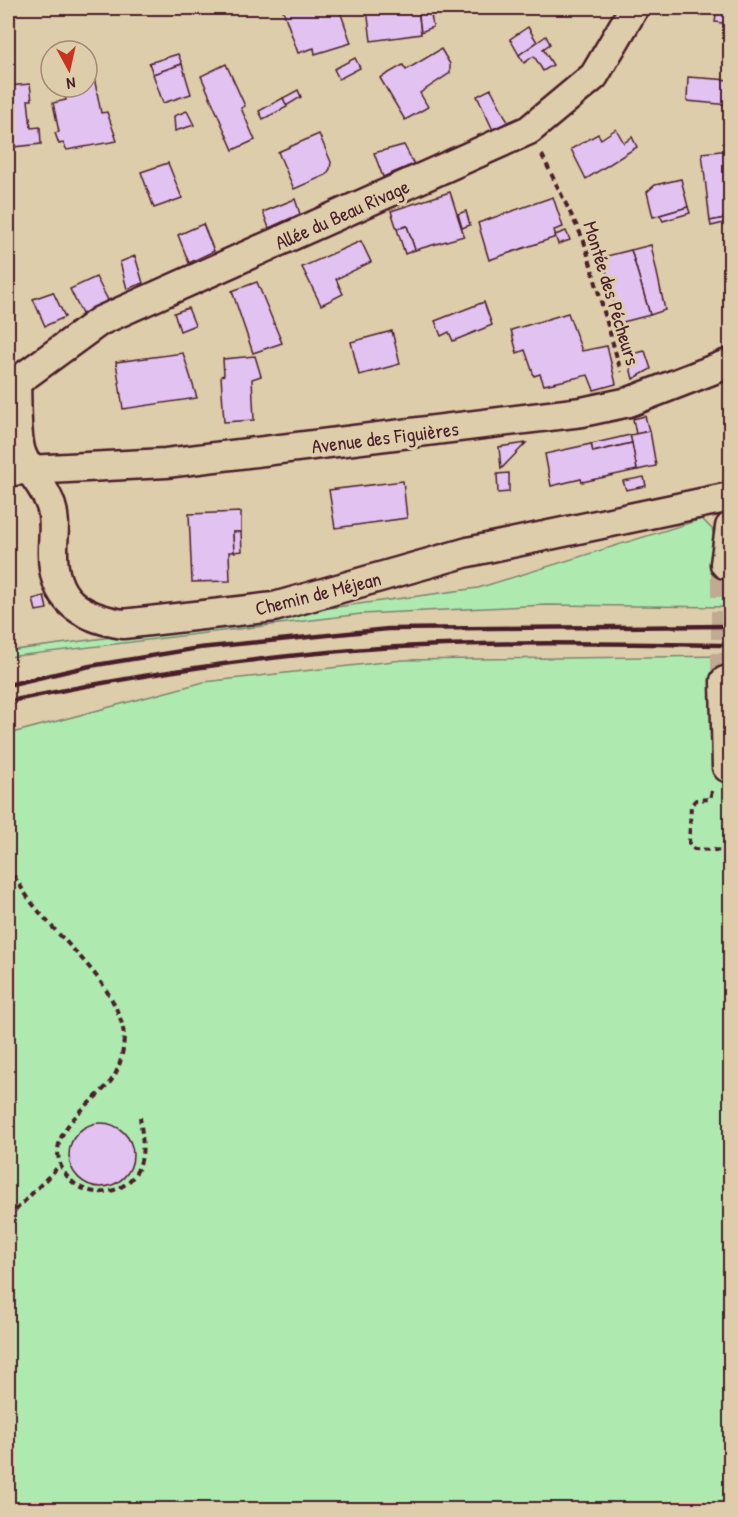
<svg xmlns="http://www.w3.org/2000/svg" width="738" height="1517" font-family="'Patrick Hand',sans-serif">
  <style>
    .green { fill: #aeeab0; stroke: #7c846e; stroke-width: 1.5 }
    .building { fill: #e1c2f0; stroke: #4a1f2b; stroke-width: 1.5 }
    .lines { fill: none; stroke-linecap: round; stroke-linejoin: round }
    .street-tunnel { stroke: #c0aa91; stroke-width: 28; stroke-dasharray: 28 14; stroke-linecap: butt }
    .street-casing { stroke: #4a1f2b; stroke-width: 33 }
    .path { stroke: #4a1f2b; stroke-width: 4; stroke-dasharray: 6 4.5; stroke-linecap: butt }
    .street { stroke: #decdaa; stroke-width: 28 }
    .rail { stroke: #4a1f2b; stroke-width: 4.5 }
    .labels { text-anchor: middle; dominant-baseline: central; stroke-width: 6; stroke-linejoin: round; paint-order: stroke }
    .street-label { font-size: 20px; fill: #4a1f2b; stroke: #decdaa }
  </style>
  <rect width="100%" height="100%" fill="#decdaa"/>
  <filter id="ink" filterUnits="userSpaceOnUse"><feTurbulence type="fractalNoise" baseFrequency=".0167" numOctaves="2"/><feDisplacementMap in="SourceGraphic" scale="12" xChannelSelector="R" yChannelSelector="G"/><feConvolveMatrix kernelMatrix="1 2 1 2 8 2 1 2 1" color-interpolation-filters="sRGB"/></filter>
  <g filter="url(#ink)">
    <g class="green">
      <path d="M702,519L712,529L716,543L730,564V607L546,605L361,614L8,657V651L478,588Z"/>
      <path d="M730,656V1509H8V712L12,733L204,682L403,660Z"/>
    </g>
    <g class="building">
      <path d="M295,8H339L351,43L315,54L314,48L298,53L283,10Z"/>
      <path d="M380,8H418L421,34L371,41L367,9Z"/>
      <path d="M418,8H430L433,27L421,32Z"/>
      <path d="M717,8H730V24L715,22Z"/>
      <path d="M528,27L537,42L519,55L510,39Z"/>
      <path d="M546,36L550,44L543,49L553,65L543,71L534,56L524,63L519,55Z"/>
      <path d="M441,49L450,64V73L420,93L428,107L405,120L380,78L403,65L406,70Z"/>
      <path d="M178,54L182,64L153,74L149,63Z"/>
      <path d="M355,58L360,68L339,79L334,69Z"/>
      <path d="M182,64L191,94L163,103L153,74Z"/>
      <path d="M226,64L245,106L241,108L255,140L233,150L201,76Z"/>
      <path d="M94,77L101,113L107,112L117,141L67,150L63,143L59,144L55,133L59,132L53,103L66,100L62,87H87V78Z"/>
      <path d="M688,77L730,80V105L687,101Z"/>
      <path d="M30,84L32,100H28L31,128L40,127L41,144L14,147L12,132H8V86Z"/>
      <path d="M491,89L508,122L493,130L477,96Z"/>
      <path d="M298,90L301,97L286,106L283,98Z"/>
      <path d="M283,98L287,107L263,119L259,111Z"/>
      <path d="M187,111L194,125L175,131L174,116Z"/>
      <path d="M616,129L624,143L632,137L637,147L586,179L571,149L598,134L601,139Z"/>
      <path d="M319,134L331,162L330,169L326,175L294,189L278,152Z"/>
      <path d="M404,145L414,164L383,177L374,153Z"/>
      <path d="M730,150V217L710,221L702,153Z"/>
      <path d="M168,163L182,198L154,208L141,172Z"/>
      <path d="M681,179L688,207L653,217L647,192L655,185Z"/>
      <path d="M450,192L464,236L415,250L407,226L397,229L391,211Z"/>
      <path d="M553,197L563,227L554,230L556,237L489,260L478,223Z"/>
      <path d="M295,199L300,214L269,228L263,212Z"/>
      <path d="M688,207L690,213L663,221L660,215Z"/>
      <path d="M466,211L470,225L462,228L458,214Z"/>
      <path d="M730,217V226H725L724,223L711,226L710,221Z"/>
      <path d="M203,224L214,251L189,263L178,235Z"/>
      <path d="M407,226L415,250L405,254L397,229Z"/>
      <path d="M566,231L570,240L558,244L555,235Z"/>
      <path d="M361,241L371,262L336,279L343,294L321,305L302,267Z"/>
      <path d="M651,245L665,310L650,315L631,250Z"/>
      <path d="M631,250L650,315L619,323L603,257Z"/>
      <path d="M135,256L143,283L127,289L120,262Z"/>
      <path d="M96,277L109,302L82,314L70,289Z"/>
      <path d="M257,282L282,343L253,353L232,291Z"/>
      <path d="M53,292L65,317L45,326L33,299Z"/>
      <path d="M484,302L492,325L453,341L449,332L441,336L435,321Z"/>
      <path d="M188,308L195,325L180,331L174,313Z"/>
      <path d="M568,313L582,351L607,346L616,384L594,390L588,375L544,385L540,374L534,376L525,350L517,353L511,330Z"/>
      <path d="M392,331L400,364L359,375L351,342Z"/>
      <path d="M645,351L651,369L633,379L627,355Z"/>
      <path d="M183,353L197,398L123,409L116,362Z"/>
      <path d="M255,356L261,376L252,379L254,420L224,422L221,376L224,375L223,359Z"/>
      <path d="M645,416L649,431L636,434L633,419Z"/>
      <path d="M650,431L656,466L637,470L630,435Z"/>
      <path d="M630,435L632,443L593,452L591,444Z"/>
      <path d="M526,443L501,469L499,447Z"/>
      <path d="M632,443L637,470L582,482L581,479L551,486L545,454L591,444L593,452Z"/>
      <path d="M509,473V492L498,493L497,474Z"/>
      <path d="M644,477L646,486L626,490L623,481Z"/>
      <path d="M403,481L407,518L335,528L329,490Z"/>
      <path d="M241,512V532H233L234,552H229L230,581L192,582L189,514Z"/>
      <path d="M233,532H241L242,551L234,552Z"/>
      <path d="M44,596L47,609L36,611L33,599Z"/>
      <circle cx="101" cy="1155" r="32"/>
    </g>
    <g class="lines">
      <path class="street-tunnel" d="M725,681V564"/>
      <defs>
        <g id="street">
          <path d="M16,382C17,401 15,438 22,455C29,473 45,486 51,506C56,521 53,535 53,551C52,599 79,617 123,624L274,607L468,552L730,497"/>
          <path d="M8,388L100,321L529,130L594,76L634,8"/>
          <path d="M8,471L166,463L582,412L629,402L730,363"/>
          <path d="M725,564L730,527"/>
          <path d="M725,681L727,767"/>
        </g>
      </defs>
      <use href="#street" class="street-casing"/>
      <g class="path">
        <path d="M542,155L584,241L621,372"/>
        <path d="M712,791L710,799L696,800L691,805L689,843L694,849L730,851"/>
        <path d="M8,867C17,880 25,895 36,908C67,947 107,975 122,1024C127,1041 121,1068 111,1081C92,1105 46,1130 61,1166C75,1199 120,1201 137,1171C146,1155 142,1134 140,1117"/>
        <path d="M8,1218L60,1165"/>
      </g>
      <use href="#street" class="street"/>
      <g class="rail">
        <path d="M12,684L90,666L199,648L388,629L730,626"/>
        <path d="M15,700C106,681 197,666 289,656C435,639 584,643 730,645"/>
      </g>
    </g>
  </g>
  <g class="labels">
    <g class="street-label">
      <text transform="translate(342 214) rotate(-24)">Allée du Beau Rivage</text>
      <text transform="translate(612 293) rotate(73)">Montée des Pécheurs</text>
      <text transform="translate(385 437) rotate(-7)">Avenue des Figuières</text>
      <text transform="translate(318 593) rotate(-14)">Chemin de Méjean</text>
    </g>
  </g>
  <rect width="738" height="1517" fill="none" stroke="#decdaa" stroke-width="30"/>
  <rect x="15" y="15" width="708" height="1487" fill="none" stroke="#4a1f2b" stroke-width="2" filter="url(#ink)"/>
  <g transform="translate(69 69) rotate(172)"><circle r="28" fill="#decdaa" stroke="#a38777" stroke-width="1.5"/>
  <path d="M0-4.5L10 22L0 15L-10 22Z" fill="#c8321e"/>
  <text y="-9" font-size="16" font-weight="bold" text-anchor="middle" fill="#4a1f2b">N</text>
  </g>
</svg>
